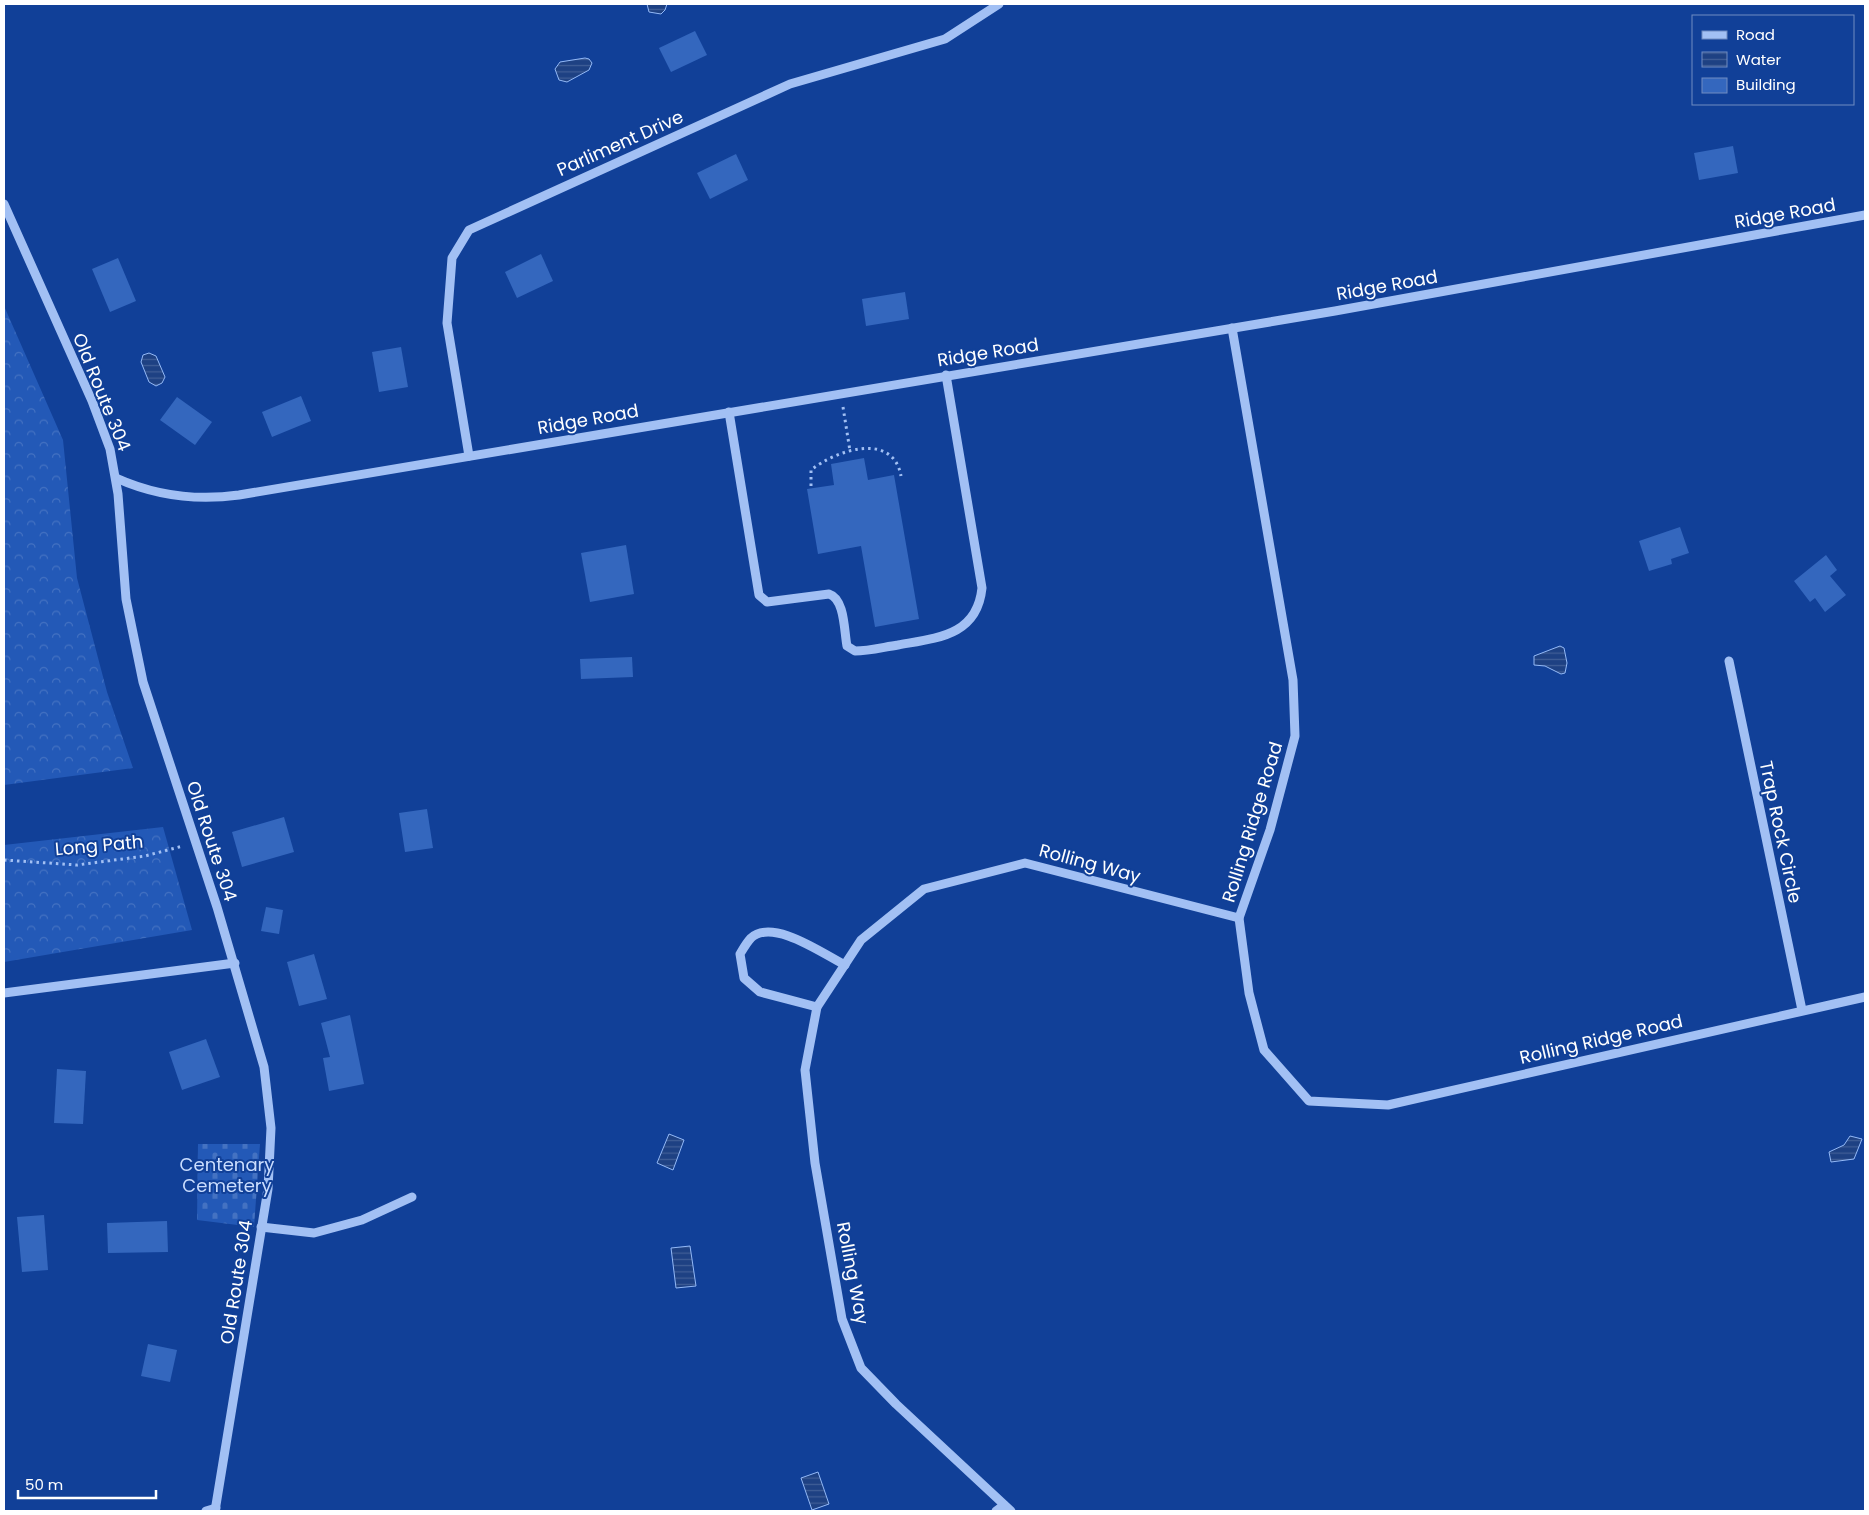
<svg xmlns="http://www.w3.org/2000/svg" width="1869" height="1515" font-family="Poppins,sans-serif">
  <style>
    .forest { fill: url(#forest-crowns) }
    .cemetery { fill: url(#cemetery-stones) }
    .water { fill: url(#water-rules); stroke: #93b9f7 }
    .building { fill: #3467be }
    .lines { fill: none; stroke-linecap: round; stroke-linejoin: round }
    .path { stroke: #a2c0f4; stroke-width: 3; stroke-dasharray: 2.5 4; stroke-linecap: butt }
    .minor { stroke: #a2c0f4; stroke-width: 9 }
    .labels { text-anchor: middle; dominant-baseline: central; stroke-width: 4; stroke-linejoin: round; paint-order: stroke }
    .street-label { font-size: 18px; fill: #fff; stroke: #114098 }
    .park-label { font-size: 18px; fill: #caddfe; stroke: #114098 }
  </style>
  <defs>
    <pattern id="forest-crowns" width="20" height="18" patternUnits="userSpaceOnUse" patternTransform="scale(1.25)"><rect width="20" height="18" fill="#2359b7"/><path d="M2 6a3 3 0 1 1 6 0M12 15a3 3 0 1 1 6 0" fill="none" stroke="#4472c2"/></pattern>
    <pattern id="cemetery-stones" width="16" height="16" patternUnits="userSpaceOnUse" patternTransform="scale(1.25)"><rect width="16" height="16" fill="#2359b7"/><path d="M2 7V4a2 2 0 0 1 4 0v3zM10 15v-3a2 2 0 0 1 4 0v3z" fill="#4472c2"/></pattern>
    <pattern id="water-rules" width="6" height="5" patternUnits="userSpaceOnUse" patternTransform="scale(1.25)"><rect width="6" height="5" fill="#1e4183"/><path d="M0 2.5h6" fill="none" stroke="#405e96"/></pattern>
  </defs>
  <rect width="100%" height="100%" fill="#114098"/>
  <g class="forest">
    <path d="M4,306L63,440L77,578L107,692L133,768L4,785Z"/>
    <path d="M163,827L192,930L4,962V845Z"/>
  </g>
  <path class="cemetery" d="M198,1144H260L254,1227L197,1220Z"/>
  <g class="water">
    <path d="M647,4H667L665,10L661,14L649,12Z"/>
    <path d="M585,58L589,59L592,63L589,70L567,82L559,80L555,69L560,62Z"/>
    <path d="M149,353L156,356L165,377L162,383L156,386L149,382L141,362L143,355Z"/>
    <path d="M1560,646L1564,648L1567,663L1565,673L1561,674L1545,666L1534,665V656Z"/>
    <path d="M669,1134L684,1140L673,1170L657,1163Z"/>
    <path d="M1850,1136L1862,1139L1854,1159L1831,1162L1829,1152L1844,1145Z"/>
    <path d="M690,1246L696,1286L676,1288L671,1248Z"/>
    <path d="M818,1472L829,1504L812,1510L801,1478Z"/>
  </g>
  <g class="building">
    <path d="M695,31L707,55L671,72L659,48Z"/>
    <path d="M1733,146L1738,173L1699,180L1694,153Z"/>
    <path d="M736,154L748,180L710,199L697,173Z"/>
    <path d="M541,254L553,281L517,298L505,272Z"/>
    <path d="M118,258L136,301L110,312L92,269Z"/>
    <path d="M905,292L909,319L866,326L862,299Z"/>
    <path d="M401,347L408,387L379,392L372,352Z"/>
    <path d="M301,396L311,421L272,437L262,412Z"/>
    <path d="M177,397L212,422L195,445L160,420Z"/>
    <path d="M864,458L868,480L894,475L919,619L875,627L861,546L818,554L807,489L834,485L831,464Z"/>
    <path d="M1680,527L1689,553L1671,559L1672,564L1649,571L1639,541Z"/>
    <path d="M626,545L634,594L590,602L581,553Z"/>
    <path d="M1826,555L1837,570L1830,576L1846,595L1825,612L1815,598L1810,602L1794,581Z"/>
    <path d="M632,657L633,677L581,679L580,659Z"/>
    <path d="M427,809L433,848L405,852L399,813Z"/>
    <path d="M284,817L294,852L242,867L232,832Z"/>
    <path d="M266,907L283,910L279,934L261,931Z"/>
    <path d="M314,954L327,999L299,1006L287,962Z"/>
    <path d="M350,1015L364,1084L329,1091L323,1058L330,1057L321,1023Z"/>
    <path d="M206,1039L220,1077L182,1090L169,1052Z"/>
    <path d="M57,1069L86,1071L83,1124L54,1123Z"/>
    <path d="M44,1215L48,1270L22,1272L17,1217Z"/>
    <path d="M167,1221L168,1252L108,1253L107,1223Z"/>
    <path d="M148,1344L177,1350L170,1382L141,1376Z"/>
  </g>
  <g class="lines">
    <g class="path">
      <path d="M843,407L850,451"/>
      <path d="M811,486V470C836,450 893,431 901,476"/>
      <path d="M4,860L77,865L145,856L183,846"/>
    </g>
    <g class="minor">
      <path d="M4,204L92,401L110,449L118,494L126,599L143,682L217,907L264,1067L271,1128L268,1189L215,1511"/>
      <path d="M1232,328L1293,680L1295,736L1270,830L1239,918L1249,993L1264,1050L1309,1101L1388,1105L1865,997"/>
      <path d="M729,412L759,595L767,602L829,594C845,599 844,631 847,646L855,651C869,651 884,647 898,645C937,638 977,636 982,588L946,375"/>
      <path d="M469,456L447,323L452,258L469,230L790,84L945,39L999,4"/>
      <path d="M116,478C156,496 196,501 239,495L1335,311L1865,215"/>
      <path d="M1729,661L1802,1010"/>
      <path d="M4,993L235,963"/>
      <path d="M817,1007L760,992L744,978L740,954C743,949 747,942 751,938C773,918 823,954 845,965"/>
      <path d="M261,1227L314,1233L362,1220L412,1197"/>
      <path d="M206,1511L216,1508"/>
      <path d="M996,1511L1004,1505"/>
      <path d="M1011,1511L896,1404L861,1368L842,1319L815,1163L805,1070L817,1007L861,940L924,889L1025,863L1239,918"/>
    </g>
  </g>
  <g class="labels">
    <g class="street-label">
      <text transform="translate(620 143) rotate(-24)">Parliment Drive</text>
      <text transform="translate(1785 213) rotate(-10)">Ridge Road</text>
      <text transform="translate(1387 285) rotate(-10)">Ridge Road</text>
      <text transform="translate(988 352) rotate(-9)">Ridge Road</text>
      <text transform="translate(102 392) rotate(68)">Old Route 304</text>
      <text transform="translate(588 419) rotate(-10)">Ridge Road</text>
      <text transform="translate(1252 822) rotate(-73)">Rolling Ridge Road</text>
      <text transform="translate(1781 832) rotate(78)">Trap Rock Circle</text>
      <text transform="translate(212 841) rotate(72)">Old Route 304</text>
      <text transform="translate(99 845) rotate(-5)">Long Path</text>
      <text transform="translate(1090 863) rotate(15)">Rolling Way</text>
      <text transform="translate(1601 1039) rotate(-13)">Rolling Ridge Road</text>
      <text transform="translate(853 1273) rotate(79)">Rolling Way</text>
      <text transform="translate(236 1282) rotate(-81)">Old Route 304</text>
    </g>
    <g class="park-label">
      <text x="227" y="1164">Centenary<tspan x="227" dy="21">Cemetery</tspan></text>
    </g>
  </g>
  <rect width="1869" height="1515" fill="none" stroke="#ffffff" stroke-width="10"/>
  <rect x="1692" y="15" width="162" height="90" fill="#114098" stroke="#708cc1"/>
  <rect x="1702" y="31" width="25" height="8" fill="#a2c0f4" stroke="#708cc1"/>
  <text x="1736" y="40" font-size="15" fill="#ffffff">Road</text>
  <rect x="1702" y="52" width="25" height="15" fill="url(#water-rules)" stroke="#708cc1"/>
  <text x="1736" y="65" font-size="15" fill="#ffffff">Water</text>
  <rect x="1702" y="78" width="25" height="15" fill="#3467be" stroke="#708cc1"/>
  <text x="1736" y="90" font-size="15" fill="#ffffff">Building</text>
  <path d="M18 1490v8h138v-8" fill="none" stroke="#ffffff" stroke-width="2.5"/>
  <text x="25" y="1490" font-size="15" fill="#ffffff" stroke="#114098" stroke-width="4" paint-order="stroke">50 m</text>
</svg>
